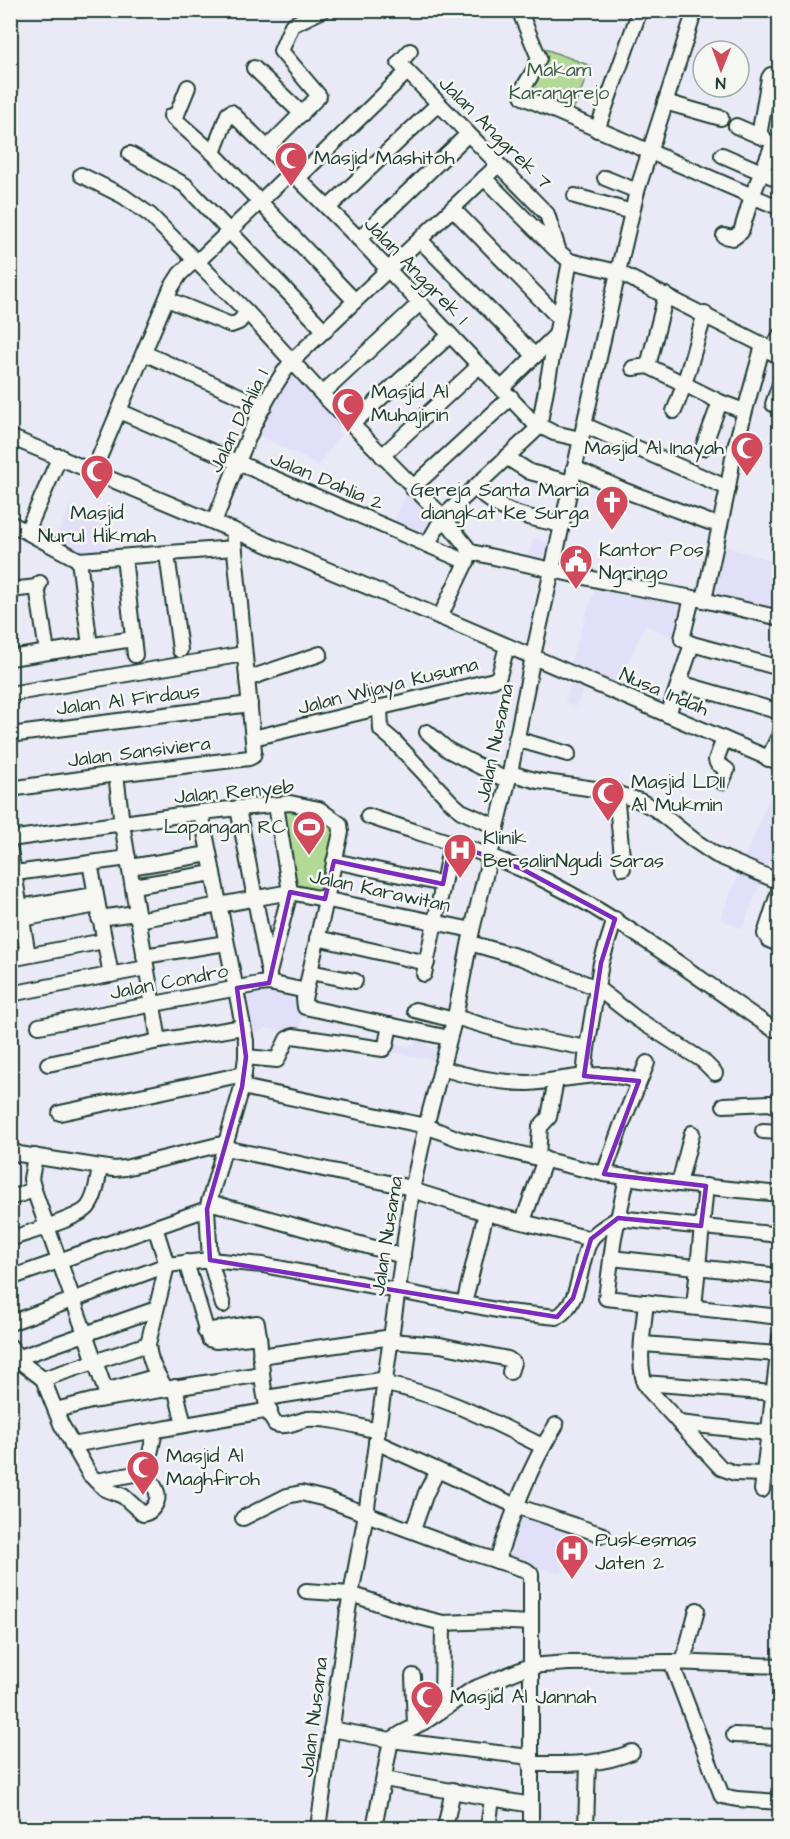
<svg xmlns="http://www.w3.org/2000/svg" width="790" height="1839" font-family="'Architects Daughter',sans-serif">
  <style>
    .built { fill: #e2e0f8 }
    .green { fill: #b2d995; stroke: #688b64; stroke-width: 1.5 }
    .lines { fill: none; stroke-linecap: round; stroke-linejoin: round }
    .minor-casing { stroke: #1f3d34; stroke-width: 18 }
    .minor { stroke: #f6f6f2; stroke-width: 14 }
    .marked { fill: none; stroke: #7b2cbf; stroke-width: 4.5; stroke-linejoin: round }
    .labels { text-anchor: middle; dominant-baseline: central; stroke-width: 5; stroke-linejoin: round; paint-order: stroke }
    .park-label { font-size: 20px; fill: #3c5c47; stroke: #f6f6f2 }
    .street-label { font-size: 20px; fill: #1f3d34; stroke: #f6f6f2 }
    .poi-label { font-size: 20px; fill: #1f3d34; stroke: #f6f6f2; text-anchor: start }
  </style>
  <rect width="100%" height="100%" fill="#eae9f6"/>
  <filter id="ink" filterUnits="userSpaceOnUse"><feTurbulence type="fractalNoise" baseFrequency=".0167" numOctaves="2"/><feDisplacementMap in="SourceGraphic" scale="12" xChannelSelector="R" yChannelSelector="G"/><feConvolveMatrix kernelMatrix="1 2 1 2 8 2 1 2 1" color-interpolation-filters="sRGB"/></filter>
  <g filter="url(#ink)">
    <g class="built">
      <path d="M293,364L344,419L337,430L341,435L318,465L256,434Z"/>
      <path d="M409,487L441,518L428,541L393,525Z"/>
      <path d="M71,504L95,519L112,526L103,558L79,560L53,544Z"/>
      <path d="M533,538L551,543L546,562L528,557Z"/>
      <path d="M722,545L779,563V611L709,596Z"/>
      <path d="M596,585L688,604L680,640L645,625L616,689L568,669Z"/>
      <path d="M573,681L584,686L576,707L565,702Z"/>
      <path d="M779,774V837L742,929L720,919Z"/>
      <path d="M271,986L302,993L303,1009L299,1034L266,1028L249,1039L240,991Z"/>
      <path d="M416,1035L427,1038L426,1047L441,1050L439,1061L389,1052L390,1044L414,1046Z"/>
      <path d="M519,1511L574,1529L562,1574L503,1558Z"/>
    </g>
    <g class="green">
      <path d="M537,46L591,66L571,115L526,95Z"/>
      <path d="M282,809L311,810L338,826L321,891L292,885Z"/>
    </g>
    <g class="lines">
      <defs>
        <g id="minor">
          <path d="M519,10L539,58L533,72L521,92L523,97L780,208"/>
          <path d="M410,51L399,63L547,214L559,252"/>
          <path d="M254,68L302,114"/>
          <path d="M665,102L721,118"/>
          <path d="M171,116L213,153L355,301"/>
          <path d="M175,119L188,87"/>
          <path d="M736,126L764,138"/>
          <path d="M597,130L640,10"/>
          <path d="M759,136L769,78L771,75H780"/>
          <path d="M268,147L319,96L281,51L292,25L323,10"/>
          <path d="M213,153L228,114L231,112L359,239L534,423L554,433L580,439"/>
          <path d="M130,154L185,185L325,331"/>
          <path d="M722,155L780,180"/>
          <path d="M81,175L123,196L150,215L247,312L322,394L443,517L471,552"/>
          <path d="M298,178L407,72"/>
          <path d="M484,178L555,249L570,261L618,272L763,345L780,358"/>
          <path d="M605,178L637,191"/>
          <path d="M575,196L632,212"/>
          <path d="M328,208L438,104"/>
          <path d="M453,209L559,318"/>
          <path d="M724,236L733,238L741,232L752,196L774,142L780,145"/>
          <path d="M359,239L468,134"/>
          <path d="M420,240L535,356"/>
          <path d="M196,263L292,171"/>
          <path d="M167,299L231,325L239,322L247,312"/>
          <path d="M771,352L780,335"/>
          <path d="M144,353L264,407"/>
          <path d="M648,366L666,295"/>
          <path d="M633,368L648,366L720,402L744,411"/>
          <path d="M502,388L556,335"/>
          <path d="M322,394L420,303"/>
          <path d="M773,404L780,384"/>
          <path d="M119,411L467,562"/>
          <path d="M674,411C688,379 694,347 705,314"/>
          <path d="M352,424L450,335"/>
          <path d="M584,425L728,488"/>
          <path d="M10,437L440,617L780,763"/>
          <path d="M703,448L720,402"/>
          <path d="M382,456L480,365"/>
          <path d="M506,457L530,472L571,483"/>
          <path d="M574,468L623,490L709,522L720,524"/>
          <path d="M93,472L171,288L180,274L194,261"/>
          <path d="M475,487C500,514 528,517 562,525"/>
          <path d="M412,488L511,397"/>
          <path d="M214,522C236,468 256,407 292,361L498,165"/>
          <path d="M10,523L79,560L234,548"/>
          <path d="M27,531L60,456"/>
          <path d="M427,545L443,517L539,427L570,261"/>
          <path d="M471,552L616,584L699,599L780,618"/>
          <path d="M167,554L180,650"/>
          <path d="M124,557L135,655"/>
          <path d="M79,560L90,646"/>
          <path d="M40,583L37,587L47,652"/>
          <path d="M10,590L37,587"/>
          <path d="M704,600L728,488L734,451L763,345"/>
          <path d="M440,617L470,554"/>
          <path d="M692,644L780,668"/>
          <path d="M10,658L133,639"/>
          <path d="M247,679L320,654"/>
          <path d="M680,683L780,712"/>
          <path d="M10,694L244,654"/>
          <path d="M380,708L381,730L394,741L452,803L461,811L497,827"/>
          <path d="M668,715L692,644L682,639L692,598"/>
          <path d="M427,732L448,750L508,781"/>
          <path d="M10,735L250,704"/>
          <path d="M253,738L494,680L499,676L507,646"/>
          <path d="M516,739L568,754"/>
          <path d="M768,759L780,734"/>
          <path d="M510,773L538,781L609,791L640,801L655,809L695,841L716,855L780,882"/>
          <path d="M116,774L122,824L159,1041"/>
          <path d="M722,782L727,770L717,763L716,760L724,739"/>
          <path d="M10,789L116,774L249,758L253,756L254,751L233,530"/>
          <path d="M616,792L623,868"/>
          <path d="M238,808L268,968"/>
          <path d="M201,812L246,1041V1057L242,1087L207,1209L210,1260L223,1305"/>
          <path d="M368,816C419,834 473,847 523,870C614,911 691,974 773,1029"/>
          <path d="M10,839L201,812L290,803L319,809L340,824L341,832L310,972L304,999L305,1007L449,1038"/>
          <path d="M10,850L28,955"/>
          <path d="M334,861L443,884L424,974"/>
          <path d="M90,863L111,975"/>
          <path d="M130,867L209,854"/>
          <path d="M15,873L128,858"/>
          <path d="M443,884L451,843"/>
          <path d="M133,886L213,873"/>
          <path d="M780,888L765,934L769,940L780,945"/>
          <path d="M19,907L95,895"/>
          <path d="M99,918L136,913"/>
          <path d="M21,919L97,905"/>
          <path d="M138,920L290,892L472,930"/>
          <path d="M317,938L427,963"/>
          <path d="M470,943L519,957L597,988L637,1019L702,1060L715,1073"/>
          <path d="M144,956L226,943"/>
          <path d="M10,959L104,941"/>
          <path d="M310,972L355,981"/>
          <path d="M269,983V973L290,892L276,805"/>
          <path d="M10,994L146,968"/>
          <path d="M415,1010L454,1020"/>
          <path d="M455,1017L512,1034L587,1048"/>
          <path d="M39,1026L259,984L269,983L306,991"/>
          <path d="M246,1057L277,1060L287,1039L293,1036L383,1049L386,1045L390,1025"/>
          <path d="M48,1064L159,1041L243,1027"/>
          <path d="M441,1068C470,1077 497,1083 528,1083C555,1082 581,1074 607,1075C618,1075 629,1079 639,1081"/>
          <path d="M584,1076L587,1048L601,963L615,919"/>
          <path d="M242,1087L426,1126L459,1139L604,1174L679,1184L780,1194"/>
          <path d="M724,1105L770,1103L780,1108"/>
          <path d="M60,1113L244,1074"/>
          <path d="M763,1131L780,1132"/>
          <path d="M225,1148L412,1188"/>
          <path d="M10,1149L19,1154L114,1169L125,1168L226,1143"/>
          <path d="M35,1156L31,1179L34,1190L108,1398"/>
          <path d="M538,1157L540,1127L549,1117L556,1080"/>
          <path d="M604,1174L621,1126L647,1063"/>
          <path d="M627,1178L614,1237L606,1298L780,1317"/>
          <path d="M679,1184L692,1133"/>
          <path d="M412,1190L486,1213L591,1239"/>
          <path d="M10,1198L34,1190"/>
          <path d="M209,1202L403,1256"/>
          <path d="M618,1218L780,1235"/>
          <path d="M523,1221L545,1159"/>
          <path d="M155,1227L167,1265L148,1344C149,1362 157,1374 166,1389"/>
          <path d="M10,1239C26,1233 80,1218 88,1207C96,1197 98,1179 100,1167"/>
          <path d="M611,1258L780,1276"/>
          <path d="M186,1262L209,1339L216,1341L259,1336C262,1361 261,1404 275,1424C286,1428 297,1421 307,1419C330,1417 356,1426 378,1431"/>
          <path d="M10,1278L207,1209"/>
          <path d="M646,1302C644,1326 635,1369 648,1389L721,1468L735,1473L764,1474"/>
          <path d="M464,1304L486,1213"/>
          <path d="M694,1307L706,1186"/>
          <path d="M10,1323L167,1265L210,1260L263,1265L507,1312L557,1317C582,1303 578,1264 590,1241C594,1232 610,1224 618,1218"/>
          <path d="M205,1331L257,1323L259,1336"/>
          <path d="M391,1341L440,1345L508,1359L513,1363L510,1372"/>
          <path d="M643,1344L778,1354"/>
          <path d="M10,1346L22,1363L43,1379L61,1424L90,1475L105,1489L123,1496L143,1514C149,1513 152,1510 155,1505C163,1492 150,1483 146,1472L155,1431"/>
          <path d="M260,1356L392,1337"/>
          <path d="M17,1358L156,1309"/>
          <path d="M43,1379L148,1344"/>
          <path d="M644,1383L773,1393"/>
          <path d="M385,1384C441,1394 491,1421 542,1446"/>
          <path d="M175,1387L184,1425"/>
          <path d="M105,1391L158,1376"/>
          <path d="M266,1398L386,1379"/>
          <path d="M56,1410L91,1401L262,1374"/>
          <path d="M679,1423L768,1433"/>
          <path d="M376,1442L516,1506L603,1535"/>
          <path d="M72,1445L270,1410"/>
          <path d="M96,1481L146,1472"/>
          <path d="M762,1490L780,1337"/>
          <path d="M243,1518L287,1496L301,1493L326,1499L466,1551L526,1570L531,1574V1828"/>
          <path d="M413,1530L426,1493L437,1471"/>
          <path d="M497,1561C513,1513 529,1467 556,1425"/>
          <path d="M306,1591L351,1594L415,1616L443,1623L493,1621L531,1623"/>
          <path d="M671,1662L722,1796L737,1799L780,1802"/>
          <path d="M683,1662L697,1610"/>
          <path d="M413,1676L415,1725"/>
          <path d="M442,1709L443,1623"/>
          <path d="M331,1729L391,1740L530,1757"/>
          <path d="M734,1735L780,1737"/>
          <path d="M530,1764C564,1764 600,1766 632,1752"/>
          <path d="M384,1779L531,1805"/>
          <path d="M318,1828L348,1610L366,1514L412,1190L426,1126L455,1017L472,930L510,773L533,656L618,272L637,191L695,10"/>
          <path d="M374,1828L391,1740L402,1733L426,1721L473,1689L530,1666L568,1663L671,1662L780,1666"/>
          <path d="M445,1828L453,1790"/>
          <path d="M488,1828L492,1799"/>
          <path d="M586,1828L588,1763"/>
        </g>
      </defs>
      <use href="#minor" class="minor-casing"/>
      <use href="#minor" class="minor"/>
    </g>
  </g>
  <path class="marked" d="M451,843L522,869L615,919L601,963L584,1076L639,1081L604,1174L706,1186L701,1226L618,1218L591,1239L573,1298L557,1317L210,1260L207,1209L242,1087L246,1057L237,988L269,983L290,892L325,899L334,861L443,884Z"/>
  <defs>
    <symbol id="mosque-pin" viewBox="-11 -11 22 30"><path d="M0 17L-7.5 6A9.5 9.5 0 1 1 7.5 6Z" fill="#d1495b" stroke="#f6f6f2"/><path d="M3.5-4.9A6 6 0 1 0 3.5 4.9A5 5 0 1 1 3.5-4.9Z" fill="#fff"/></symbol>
    <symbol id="church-pin" viewBox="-11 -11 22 30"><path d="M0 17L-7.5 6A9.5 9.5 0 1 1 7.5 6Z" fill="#d1495b" stroke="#f6f6f2"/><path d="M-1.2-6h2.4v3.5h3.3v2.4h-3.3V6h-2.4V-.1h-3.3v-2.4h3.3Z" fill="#fff"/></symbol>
    <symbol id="civic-pin" viewBox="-11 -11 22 30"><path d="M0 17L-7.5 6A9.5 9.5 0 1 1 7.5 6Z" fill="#d1495b" stroke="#f6f6f2"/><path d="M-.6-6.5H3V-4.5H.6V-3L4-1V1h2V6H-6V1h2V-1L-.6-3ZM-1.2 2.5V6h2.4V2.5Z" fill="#fff"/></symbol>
    <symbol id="stadium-pin" viewBox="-11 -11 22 30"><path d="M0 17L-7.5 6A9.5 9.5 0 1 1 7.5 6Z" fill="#d1495b" stroke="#f6f6f2"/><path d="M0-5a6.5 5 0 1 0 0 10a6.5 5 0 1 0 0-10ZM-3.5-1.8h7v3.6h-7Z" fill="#fff"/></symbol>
    <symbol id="hospital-pin" viewBox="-11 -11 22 30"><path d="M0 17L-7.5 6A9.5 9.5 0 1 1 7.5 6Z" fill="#d1495b" stroke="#f6f6f2"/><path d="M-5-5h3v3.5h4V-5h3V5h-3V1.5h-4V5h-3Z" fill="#fff"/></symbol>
  </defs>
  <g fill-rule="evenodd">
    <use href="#mosque-pin" x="272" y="139" width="38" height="52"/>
    <use href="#mosque-pin" x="329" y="385" width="38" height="52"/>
    <use href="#mosque-pin" x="728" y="429" width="38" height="52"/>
    <use href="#mosque-pin" x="78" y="452" width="38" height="52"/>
    <use href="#church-pin" x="593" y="483" width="38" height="52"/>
    <use href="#civic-pin" x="557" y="542" width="38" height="52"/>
    <use href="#mosque-pin" x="589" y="774" width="38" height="52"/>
    <use href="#stadium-pin" x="290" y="808" width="38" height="52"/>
    <use href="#hospital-pin" x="441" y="831" width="38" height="52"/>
    <use href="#mosque-pin" x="124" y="1448" width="38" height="52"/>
    <use href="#hospital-pin" x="553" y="1532" width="38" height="52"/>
    <use href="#mosque-pin" x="408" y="1678" width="38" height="52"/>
  </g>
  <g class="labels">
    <g class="park-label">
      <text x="559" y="70">Makam<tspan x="559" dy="23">Karangrejo</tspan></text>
    </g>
    <g class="street-label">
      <text transform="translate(495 133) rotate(45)">Jalan Anggrek 7</text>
      <text transform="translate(416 271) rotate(46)">Jalan Anggrek 1</text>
      <text transform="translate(239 421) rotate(-64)">Jalan Dahlia 1</text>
      <text transform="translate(327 481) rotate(23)">Jalan Dahlia 2</text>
      <text transform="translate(388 686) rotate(-14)">Jalan Wijaya Kusuma</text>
      <text transform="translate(664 692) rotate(23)">Nusa Indah</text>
      <text transform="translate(128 700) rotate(-7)">Jalan Al Firdaus</text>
      <text transform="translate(495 743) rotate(-78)">Jalan Nusama</text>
      <text transform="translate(139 752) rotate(-7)">Jalan Sansiviera</text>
      <text transform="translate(234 792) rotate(-5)">Jalan Renyeb</text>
      <text transform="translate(380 891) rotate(12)">Jalan Karawitan</text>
      <text transform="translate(169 982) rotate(-11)">Jalan Condro</text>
      <text transform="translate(387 1236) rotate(-81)">Jalan Nusama</text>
      <text transform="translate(314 1717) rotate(-83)">Jalan Nusama</text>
    </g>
    <g class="poi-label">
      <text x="314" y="158">Masjid Mashitoh</text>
      <text x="371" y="392">Masjid Al<tspan x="371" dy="23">Muhajirin</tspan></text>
      <text x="724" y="448" text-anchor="end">Masjid Al Inayah</text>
      <text x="589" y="490" text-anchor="end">Gereja Santa Maria<tspan x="589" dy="23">diangkat Ke Surga</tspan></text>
      <text x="97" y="513" text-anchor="middle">Masjid<tspan x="97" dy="23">Nurul Hikmah</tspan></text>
      <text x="599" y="550">Kantor Pos<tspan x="599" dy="23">Ngringo</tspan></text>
      <text x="631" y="782">Masjid LDII<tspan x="631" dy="23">Al Mukmin</tspan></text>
      <text x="286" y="827" text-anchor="end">Lapangan RC</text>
      <text x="483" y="838">Klinik<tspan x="483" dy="23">BersalinNgudi Saras</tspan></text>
      <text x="166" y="1456">Masjid Al<tspan x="166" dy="23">Maghfiroh</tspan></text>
      <text x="595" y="1540">Puskesmas<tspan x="595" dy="23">Jaten 2</tspan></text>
      <text x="450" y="1697">Masjid Al Jannah</text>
    </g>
  </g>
  <rect width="790" height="1839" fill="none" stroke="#f6f6f2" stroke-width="36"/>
  <rect x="18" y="18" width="754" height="1803" fill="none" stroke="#1f3d34" stroke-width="2" filter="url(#ink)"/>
  <g transform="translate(721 69) rotate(181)"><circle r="28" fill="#f6f6f2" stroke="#a0aca6" stroke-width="1.5"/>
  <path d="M0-4.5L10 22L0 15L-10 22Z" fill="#d1495b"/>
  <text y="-9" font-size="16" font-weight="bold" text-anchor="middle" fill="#1f3d34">N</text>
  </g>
</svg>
